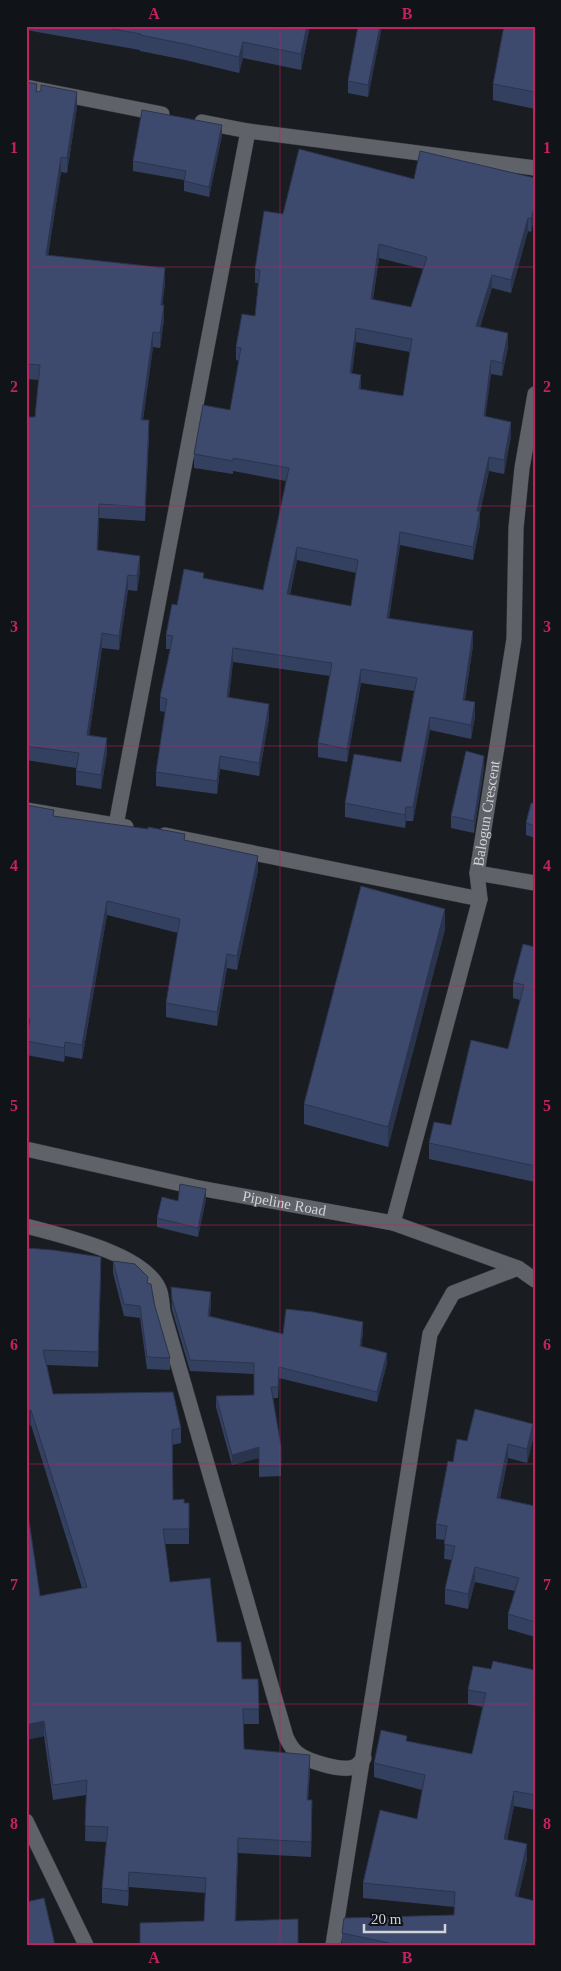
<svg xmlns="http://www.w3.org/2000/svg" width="561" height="1971" font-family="'Times New Roman',serif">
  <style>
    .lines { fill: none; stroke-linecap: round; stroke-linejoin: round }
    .minor-casing { stroke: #36373c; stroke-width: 16 }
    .minor { stroke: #5f6269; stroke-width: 15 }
    .wall { fill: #34405f; fill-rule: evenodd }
    .shaded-wall { fill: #2b344d }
    .building { fill: #3d4a6e; stroke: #2b344d; fill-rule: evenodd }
    .grid { fill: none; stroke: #c32161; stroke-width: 1; stroke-opacity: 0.55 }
    .labels { text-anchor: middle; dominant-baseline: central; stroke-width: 4; stroke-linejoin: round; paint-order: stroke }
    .street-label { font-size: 15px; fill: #d1d3d7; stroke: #101318 }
    .neatline { fill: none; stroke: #c32161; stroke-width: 2 }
    .grid-label { font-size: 16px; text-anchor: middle; font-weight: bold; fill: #c32161 }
  </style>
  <rect width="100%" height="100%" fill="#191c21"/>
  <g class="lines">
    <defs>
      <g id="minor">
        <path d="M26,87L162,114"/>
        <path d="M202,122L248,131L535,168"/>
        <path d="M26,810L126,827"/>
        <path d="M116,825L248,131"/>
        <path d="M165,835L480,899"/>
        <path d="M477,873L535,883"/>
        <path id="s1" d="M26,1149L199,1188L393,1223L518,1268L535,1280"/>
        <path id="s2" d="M393,1223L480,899L477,873L514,639L516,528L522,468L535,394"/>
        <path d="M26,1226C62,1236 143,1253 159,1289C162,1295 162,1305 163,1312L286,1737C289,1743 291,1748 297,1753C307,1761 344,1773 356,1766C359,1764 362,1760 364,1758"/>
        <path d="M26,1821L86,1945"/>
        <path d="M333,1945L430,1334L453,1293L518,1268"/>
      </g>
    </defs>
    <use href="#minor" class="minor-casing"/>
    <use href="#minor" class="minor"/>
  </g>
  <g class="wall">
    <path d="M26,26H310L301,70L243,58L239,73L185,60L140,51V50L26,30Z"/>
    <path d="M342,26H355V29Z"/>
    <path d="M381,26V31L368,97L348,93V81Z"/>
    <path d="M535,26V109L493,100V84Z"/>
    <path d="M26,82L37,92L41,91V85L77,107L67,173L61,172L48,255L165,283L162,305L164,320L160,348L153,347L143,420L149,435L145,521L99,518L98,550L140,571L137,591L128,590L119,650L102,648L89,736L107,753L101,789L76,785V768L26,760V417H35L39,380L26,379Z"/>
    <path d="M222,135L209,197L184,191V180L133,171V161Z"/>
    <path d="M535,178L531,232L528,231L511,293L492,288L480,327L508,347L502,376L491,374L485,416L511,436L504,474L489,471L480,512V525L473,560L400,545L389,618L473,645L465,700L475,716L471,739L430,730L413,821H406L405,828L345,817V803L401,762L414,691L361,683L347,762L318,757V743L330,676L233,662L229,697L269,718L259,776L220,769L217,794L156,786V772L165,712L160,711V697L171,649H166V635L204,578L263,590L286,481L233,471V474L194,468V454L230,410L239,361L236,360V347L255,316L258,283H255V269L283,214L414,179ZM379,258L423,269L411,307L373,300ZM356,342L410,352L403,396L361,389L352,373ZM297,560L356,573L351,606L290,595Z"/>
    <path d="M484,768L474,833L451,828V816Z"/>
    <path d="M535,804V838L526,835V823Z"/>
    <path d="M26,805L54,816L185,840L258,870L237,970L227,968L217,1026L166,1017V1003L178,933L107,915L82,1059L65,1056L64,1062L26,1055V1040L27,1033H26Z"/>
    <path d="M445,929L388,1147L304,1124V1104Z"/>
    <path d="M535,947V1182L429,1159V1143L451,1125L508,1049L520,1000L513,998V982Z"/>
    <path d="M206,1199L198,1237L157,1227V1218L178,1201Z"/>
    <path d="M26,1248L101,1272L98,1367L47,1365L53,1394L181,1428V1443L172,1445L173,1500L184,1503L189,1529V1544H165L170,1582L217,1642L242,1679H258L259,1724H243L244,1749L310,1770L308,1800L312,1815L311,1857L238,1853L236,1921L298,1945H140V1923L204,1921L205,1893L129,1887L128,1906L102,1903V1888L106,1842L85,1841L86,1795L53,1800L44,1736L26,1740V1500L40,1596L82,1588L31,1425L26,1426Z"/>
    <path d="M113,1261L148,1284L154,1303L170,1358V1370L147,1369L140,1318L124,1316L113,1273Z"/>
    <path d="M171,1287L211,1303L210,1316L283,1334L363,1333L361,1346L387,1363L377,1402L279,1378L278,1398H273L281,1447V1476L259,1477V1458L232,1465L216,1407V1396L254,1395V1374L190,1371L172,1310Z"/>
    <path d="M533,1439L527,1463L508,1458L500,1498L535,1506V1637L508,1629V1614L515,1591L475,1582L468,1609L445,1604V1589L452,1560L444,1559L445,1540L436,1539V1524L453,1462L467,1441Z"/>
    <path d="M491,1669L535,1670V1810L514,1806L507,1840L527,1859L518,1897L535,1945H342V1933L454,1915L455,1907L363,1898V1883L417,1819L422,1790L374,1777V1763L407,1741L472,1754L483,1707L468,1704V1690Z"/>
  </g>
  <g class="shaded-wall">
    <path d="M307,26H310L301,70V54Z"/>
    <path d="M380,26H381V31L368,97V85Z"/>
    <path d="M243,42V58L239,73V57Z"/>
    <path d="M77,92V107L67,173V158Z"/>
    <path d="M222,125V135L209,197V187Z"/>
    <path d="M61,157V172L46,270V255Z"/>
    <path d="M535,204V217L531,232V219Z"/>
    <path d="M528,218V231L511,293V280Z"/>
    <path d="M379,244V258L371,313V299Z"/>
    <path d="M165,268V283L161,319V305Z"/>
    <path d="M492,275V288L476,339V326Z"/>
    <path d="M164,305V320L160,348V333Z"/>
    <path d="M356,328V342L350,386V373Z"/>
    <path d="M153,332V347L141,434V420Z"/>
    <path d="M508,333V347L502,376V363Z"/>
    <path d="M491,360V374L484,429V416Z"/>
    <path d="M361,375V388L359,402V389Z"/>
    <path d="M149,420V435L145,521V507Z"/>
    <path d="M511,422V436L504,474V460Z"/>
    <path d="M489,457V471L480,512V525L473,560V547L477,511Z"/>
    <path d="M99,504V518L97,564V550Z"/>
    <path d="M400,532V545L387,632V618Z"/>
    <path d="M297,547V560L287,608V594Z"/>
    <path d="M140,556V571L137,591V576Z"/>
    <path d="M128,575V590L119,650V636Z"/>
    <path d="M473,631V645L463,713V700Z"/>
    <path d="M102,633V648L87,750V735Z"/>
    <path d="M233,648V662L227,711V697Z"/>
    <path d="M361,669V683L347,762V749Z"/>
    <path d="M475,702V716L471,739V725Z"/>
    <path d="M269,704V718L259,776V763Z"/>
    <path d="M430,717V730L413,821V807Z"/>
    <path d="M107,738V753L101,789V775Z"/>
    <path d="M220,756V769L217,794V781Z"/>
    <path d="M484,756V768L474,833V821Z"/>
    <path d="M406,807V821L405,828V815Z"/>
    <path d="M258,856V870L237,970V956Z"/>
    <path d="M107,901V915L82,1059V1045Z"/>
    <path d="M445,909V929L388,1147V1127Z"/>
    <path d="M227,954V968L217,1026V1012Z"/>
    <path d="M65,1042V1056L64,1062V1048Z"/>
    <path d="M206,1189V1199L198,1237V1228Z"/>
    <path d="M101,1257V1272L98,1367V1352Z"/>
    <path d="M211,1292V1303L208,1327V1316Z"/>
    <path d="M363,1322V1333L360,1357V1346Z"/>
    <path d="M387,1353V1363L377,1402V1392Z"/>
    <path d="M31,1410V1425L26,1426V1411Z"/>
    <path d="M533,1424V1439L527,1463V1449Z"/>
    <path d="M508,1444V1458L497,1513V1498Z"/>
    <path d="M259,1447V1458L232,1465V1455Z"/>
    <path d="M475,1567V1582L468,1609V1594Z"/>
    <path d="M44,1721V1736L26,1740V1725Z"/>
    <path d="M310,1755V1770L307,1815V1800Z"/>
    <path d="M514,1791V1806L504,1854V1839Z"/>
    <path d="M312,1800V1815L311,1857V1842Z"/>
    <path d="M238,1838V1853L235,1936V1921Z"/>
    <path d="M527,1844V1859L515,1911V1896Z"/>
    <path d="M129,1872V1887L128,1906V1891Z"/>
  </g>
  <g class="building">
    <path d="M96,26H307L301,54L243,42L239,57L185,44L140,35L141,34Z"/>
    <path d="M358,26H380L368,85L348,81Z"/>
    <path d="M504,26H535V92L493,84Z"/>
    <path d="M26,82L37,84L36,92L41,91V85L77,92L67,158L61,157L46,255L165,268L161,305H164L160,333L153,332L141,420H149L145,507L99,504L97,550L140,556L137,576L128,575L119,636L102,633L87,735L107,738L101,775L76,771L79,753L26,746V417H35L40,365L26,364Z"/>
    <path d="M142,110L222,125L209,187L184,181L186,171L133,161Z"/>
    <path d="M299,149L414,179L420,151L535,178V204L531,219L528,218L511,280L492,275L476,326L508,333L502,363L491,360L484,416L511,422L504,460L489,457L477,511H480L473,547L400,532L387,618L473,631L463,700L475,702L471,725L430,717L413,807H406L405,815L345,803L354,754L401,762L417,678L361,669L347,749L318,743L332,663L233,648L227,697L269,704L259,763L220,756L217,781L156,772L167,699L160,697L173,636L166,635L172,604L177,605L184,569L204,573L203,578L263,590L289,468L233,458V461L194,454L203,405L230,410L241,348L236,347L242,314L255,316L260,270L255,269L264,211L283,214ZM379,244L427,257L411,307L371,299ZM356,328L412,339L403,396L359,389L361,375L350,373ZM297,547L358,560L351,606L287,594Z"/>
    <path d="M466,751L484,756L474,821L451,816Z"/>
    <path d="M531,803L535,804V826L526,823Z"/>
    <path d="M26,805L54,810L53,816L148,829V827L185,834L184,840L258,856L237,956L227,954L217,1012L166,1003L180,919L107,901L82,1045L65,1042L64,1048L26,1041L30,1019H26Z"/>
    <path d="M361,886L445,909L388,1127L304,1104Z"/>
    <path d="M523,944L535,947V1166L429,1143L434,1122L451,1125L471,1040L508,1049L524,985L513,982Z"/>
    <path d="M180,1184L206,1189L198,1228L157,1218L162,1197L178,1201Z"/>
    <path d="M26,1248L53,1250L101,1257L98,1352L43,1350L53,1394L173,1392L181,1428L172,1430L173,1500L184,1499V1503H189V1529H163L170,1582L210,1578L217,1642H241L242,1679H258L259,1709H243L244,1749L310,1755L307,1800H312L311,1842L238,1838L235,1921L298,1919V1945H140V1923L204,1921L206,1878L129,1872L128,1891L102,1888L108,1827L85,1826L87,1780L53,1785L44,1721L26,1725V1500L40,1596L87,1587L31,1410L26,1411Z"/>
    <path d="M113,1261L135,1264L148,1277L147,1283L151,1284L154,1303L170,1358L147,1357L140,1306L124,1304Z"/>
    <path d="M171,1287L211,1292L208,1316L283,1334L286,1309L313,1312L363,1322L360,1346L387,1353L377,1392L279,1367L278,1387H271L281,1447V1466H259V1447L232,1455L216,1396L254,1395V1363L190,1360L172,1299Z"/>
    <path d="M475,1409L533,1424L527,1449L508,1444L497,1498L535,1506V1622L508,1614L519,1578L475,1567L468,1594L445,1589L455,1546L444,1544L447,1526L436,1524L448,1461L453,1462L457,1439L467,1441Z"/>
    <path d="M493,1661L535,1670V1795L514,1791L504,1839L527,1844L515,1896L535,1901V1945H398L342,1933L344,1918L454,1915L455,1892L363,1883L380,1810L417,1819L425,1775L374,1763L381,1730L407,1736L406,1741L472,1754L486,1693L468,1690L473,1666L491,1669Z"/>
    <path d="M44,1898L55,1945H26V1902Z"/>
  </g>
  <path class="grid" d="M280,26V1945M26,267H535M26,506H535M26,746H535M26,986H535M26,1225H535M26,1464H535M26,1704H535"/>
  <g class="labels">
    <g class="street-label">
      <text stroke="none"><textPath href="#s2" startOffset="422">Balogun Crescent</textPath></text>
      <text stroke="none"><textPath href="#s1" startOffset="264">Pipeline Road</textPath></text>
    </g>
  </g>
  <rect width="561" height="1971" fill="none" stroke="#101318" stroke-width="55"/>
  <path d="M364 1924v8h81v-8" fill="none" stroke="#d1d3d7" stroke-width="2.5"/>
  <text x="371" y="1924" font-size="15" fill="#d1d3d7" stroke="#101318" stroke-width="4" paint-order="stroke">20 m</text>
  <rect x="28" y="28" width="506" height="1916" class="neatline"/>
  <g class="grid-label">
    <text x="154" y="19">A</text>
    <text x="407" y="19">B</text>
    <text x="14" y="153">1</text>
    <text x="547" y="153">1</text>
    <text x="14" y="392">2</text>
    <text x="547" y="392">2</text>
    <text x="14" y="632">3</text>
    <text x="547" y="632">3</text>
    <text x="14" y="871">4</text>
    <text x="547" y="871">4</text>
    <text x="14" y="1111">5</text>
    <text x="547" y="1111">5</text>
    <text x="14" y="1350">6</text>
    <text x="547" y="1350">6</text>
    <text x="14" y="1590">7</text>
    <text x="547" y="1590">7</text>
    <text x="14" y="1829">8</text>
    <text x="547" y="1829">8</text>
    <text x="154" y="1963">A</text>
    <text x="407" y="1963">B</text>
  </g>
</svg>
